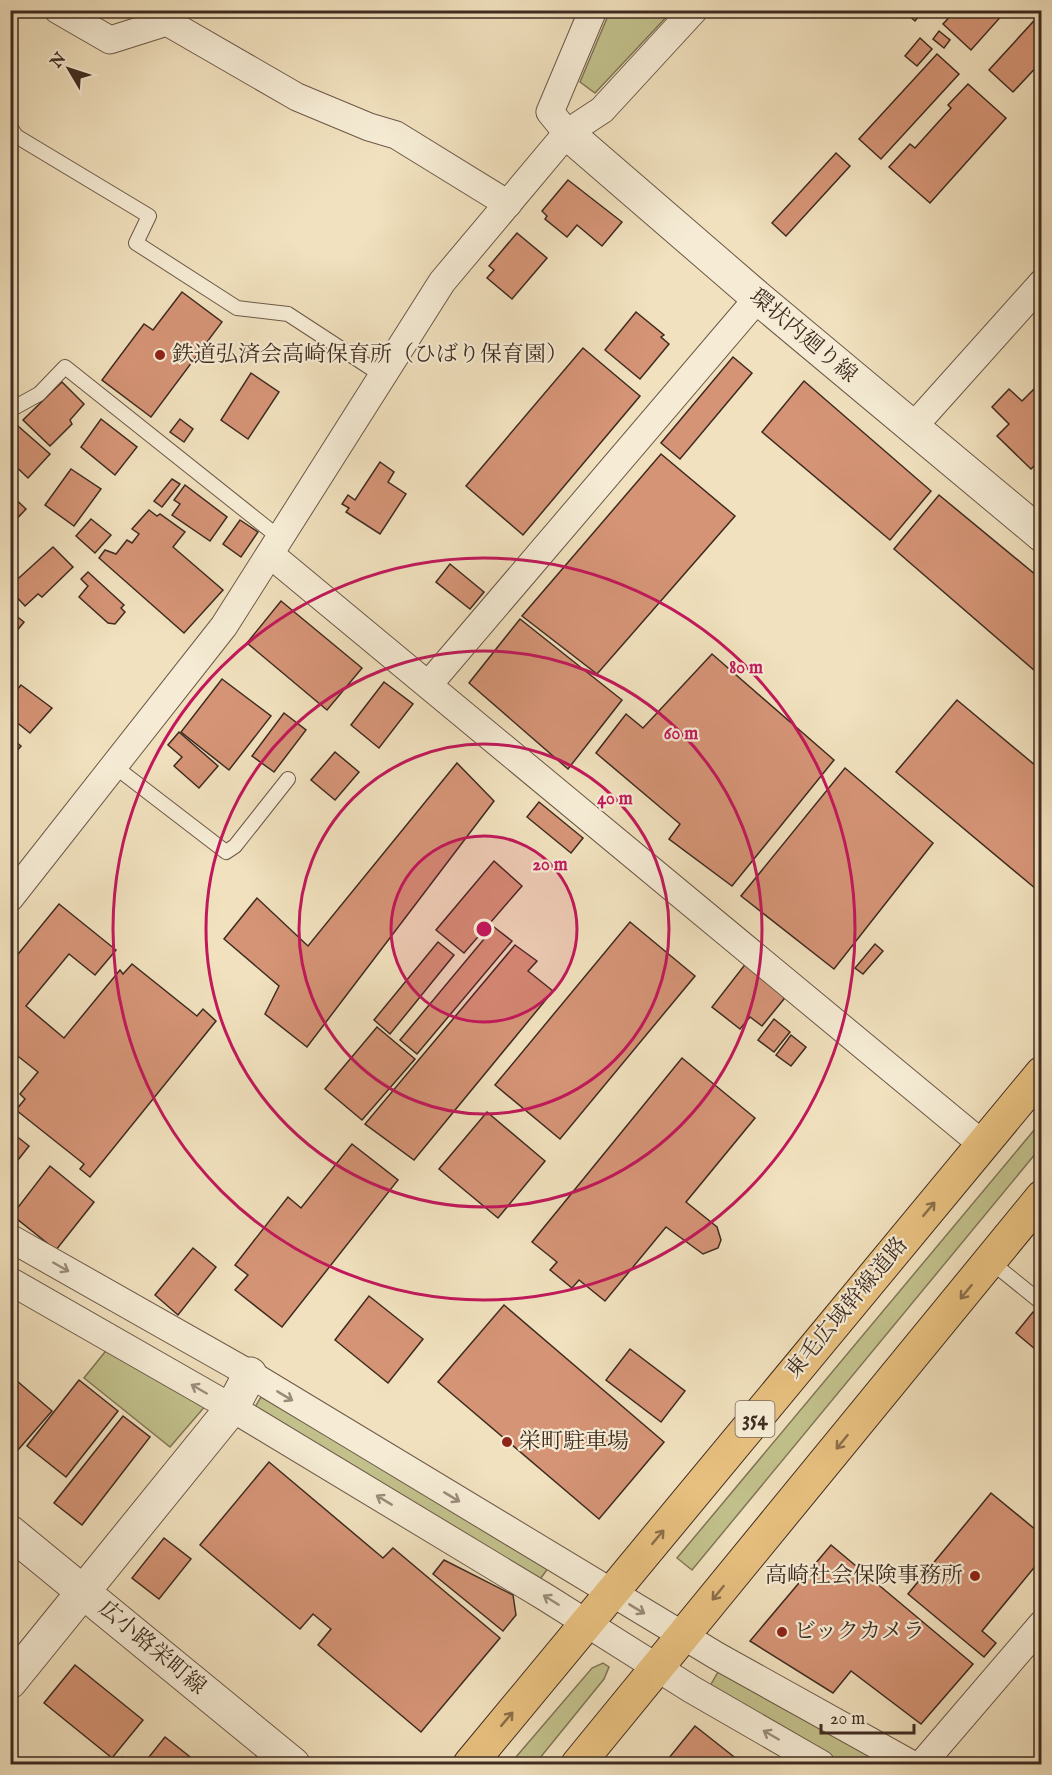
<svg xmlns="http://www.w3.org/2000/svg" width="1052" height="1775" font-family="'IM FELL English','Noto Serif JP',serif">
  <style>
    .green { fill: #c2c18c; stroke: #807656; stroke-width: 1.5 }
    .building { fill: #d59476; stroke: #3f2b21; stroke-width: 1.5 }
    .lines { fill: none; stroke-linecap: round; stroke-linejoin: round }
    .service-casing { stroke: #6c5848; stroke-width: 16 }
    .minor-casing { stroke: #6c5848; stroke-width: 29 }
    .tertiary-casing { stroke: #6c5848; stroke-width: 35 }
    .trunk-casing { stroke: #3f2b21; stroke-width: 35 }
    .service { stroke: #f6ecd5; stroke-width: 14 }
    .minor { stroke: #f6ecd5; stroke-width: 27 }
    .tertiary { stroke: #f6ecd5; stroke-width: 33 }
    .trunk { stroke: #e8c07f; stroke-width: 33 }
    .oneway { stroke: #8b6e4b }
    .oneway2 { stroke: #9a8c7b }
    .ring { fill: none; stroke: #c2185b; stroke-width: 3 }
    .poi-dot { fill: #8f2418; stroke: #f6ecd5; stroke-width: 2 }
    .labels { text-anchor: middle; dominant-baseline: central; stroke-width: 4.5; stroke-linejoin: round; paint-order: stroke }
    .shield { fill: #f6ecd5; stroke: #766557; stroke-width: 1.5 }
    .shield-label { font-size: 21px; font-weight: bold; fill: #3f2b21 }
    .street-label { font-size: 22px; fill: #3f2b21; stroke: #f6ecd5 }
    .poi-label { font-size: 22px; fill: #3f2b21; stroke: #f6ecd5; text-anchor: start }
    .centre { fill: #c2185b; stroke: #f6ecd5; stroke-width: 3 }
    .ring-label { font-size: 18px; text-anchor: middle; font-weight: bold; fill: #c2185b; stroke: #f6ecd5; stroke-width: 4.5; stroke-linejoin: round; paint-order: stroke }
  </style>
  <rect width="100%" height="100%" fill="#f1e1be"/>
  <filter id="stains"><feTurbulence type="fractalNoise" baseFrequency=".00333" numOctaves="4"/><feColorMatrix values="0 0 0 0 .2 0 0 0 0 .09 0 0 0 0 .02 0 0 0 .5 -.17"/></filter>
  <radialGradient id="worn" r=".72"><stop offset=".6" stop-color="#630" stop-opacity="0"/><stop offset="1" stop-color="#630" stop-opacity=".3"/></radialGradient>
  <g class="green">
    <path d="M610,11H672L595,93L580,82Z"/>
    <path d="M1040,1123L1041,1147L692,1570L677,1558Z"/>
    <path d="M109,1347L207,1404L170,1447L84,1378Z"/>
    <path d="M261,1397L549,1567L538,1582L252,1412Z"/>
    <path d="M603,1663L609,1667L604,1679L535,1764H510L592,1668Z"/>
    <path d="M727,1670L875,1752L878,1763L840,1764L712,1692L710,1686L718,1672Z"/>
  </g>
  <g class="building">
    <path d="M912,10H924L915,21L908,15Z"/>
    <path d="M938,10H951L946,17Z"/>
    <path d="M956,10H1004L1005,12L971,50L943,24Z"/>
    <path d="M1042,12V61L1013,92L989,70Z"/>
    <path d="M939,31L950,40L944,48L933,39Z"/>
    <path d="M920,38L932,49L917,66L905,56Z"/>
    <path d="M937,54L959,74L881,159L859,139Z"/>
    <path d="M968,84L1006,118L930,203L889,167L910,144L915,148L951,108L948,105Z"/>
    <path d="M836,153L850,166L786,236L772,223Z"/>
    <path d="M568,180L622,222L602,246L577,225L567,237L545,219L547,216L542,211Z"/>
    <path d="M517,233L547,258L512,299L487,278L494,270L489,266Z"/>
    <path d="M182,292L222,322L151,417L102,380L144,324L153,330Z"/>
    <path d="M636,312L664,335L661,337L669,344L640,379L605,350Z"/>
    <path d="M583,348L640,396L523,535L466,486Z"/>
    <path d="M733,357L752,373L680,459L661,443Z"/>
    <path d="M251,373L279,392L248,439L221,420Z"/>
    <path d="M804,381L931,491L890,540L762,432Z"/>
    <path d="M1042,381V458L1031,469L997,436L1009,424L992,407L1009,389L1022,401Z"/>
    <path d="M62,382L84,404L70,420L72,424L50,446L23,420Z"/>
    <path d="M101,419L137,447L115,475L81,447Z"/>
    <path d="M180,419L193,429L184,442L170,432Z"/>
    <path d="M18,426L50,454L28,478L10,461V435Z"/>
    <path d="M661,454L735,516L597,674L522,616Z"/>
    <path d="M380,462L394,472L388,482L406,494L380,534L346,512L349,508L342,504L348,495L355,500Z"/>
    <path d="M71,469L101,489L74,526L45,505Z"/>
    <path d="M172,479L180,484L162,507L154,501Z"/>
    <path d="M185,485L227,517L210,541L172,515L180,504L174,500Z"/>
    <path d="M10,494L26,509L10,526Z"/>
    <path d="M939,495L1042,580V677L894,549Z"/>
    <path d="M149,510L157,516L160,514L185,532L173,547L223,590L184,633L99,558L105,550L116,554L127,540L132,543L139,534L132,529Z"/>
    <path d="M91,519L111,535L95,553L76,536Z"/>
    <path d="M240,520L258,532L241,557L223,544Z"/>
    <path d="M53,547L73,567L42,597L38,594L25,606L10,590V586Z"/>
    <path d="M450,564L484,592L470,609L436,582Z"/>
    <path d="M88,572L124,605L121,608L125,612L115,624L108,623L79,597L88,586L81,579Z"/>
    <path d="M281,601L362,668L327,710L247,643Z"/>
    <path d="M10,611L24,622L10,639Z"/>
    <path d="M520,619L622,700L568,769L469,683Z"/>
    <path d="M712,654L834,760L732,886L669,839L680,824L596,753L626,714L643,728Z"/>
    <path d="M222,679L271,716L229,770L181,732Z"/>
    <path d="M384,682L413,704L379,748L351,725Z"/>
    <path d="M21,685L52,708L30,733L10,717V698Z"/>
    <path d="M957,700L1042,771V894L896,772Z"/>
    <path d="M284,713L306,730L274,772L252,756Z"/>
    <path d="M179,732L218,766L199,788L174,766L182,757L168,745Z"/>
    <path d="M10,737L21,746L10,759Z"/>
    <path d="M335,752L359,772L335,800L311,780Z"/>
    <path d="M457,763L494,801L307,1047L265,1014L279,986L224,939L257,898L308,946Z"/>
    <path d="M845,768L933,843L834,969L741,896Z"/>
    <path d="M539,802L583,838L571,853L527,817Z"/>
    <path d="M494,861L522,886L464,953L436,930Z"/>
    <path d="M59,904L116,950L95,975L69,954L26,1006L64,1038L120,970L123,974L132,964L197,1016L203,1009L216,1021L90,1177L80,1169L84,1164L16,1110L25,1099L20,1094L38,1072L10,1050V964Z"/>
    <path d="M630,922L695,976L560,1139L495,1085Z"/>
    <path d="M494,927L512,941L417,1054L400,1040Z"/>
    <path d="M438,942L454,955L390,1034L374,1020Z"/>
    <path d="M875,944L883,951L863,974L855,968Z"/>
    <path d="M515,945L537,961L528,971L553,991L414,1160L365,1124Z"/>
    <path d="M747,962L788,994L762,1026L750,1017L740,1029L712,1007Z"/>
    <path d="M774,1019L790,1032L774,1052L758,1040Z"/>
    <path d="M377,1027L415,1059L362,1120L325,1089Z"/>
    <path d="M791,1035L806,1047L791,1066L776,1055Z"/>
    <path d="M682,1058L755,1118L686,1202L717,1227L721,1240L718,1248L703,1254L666,1227L605,1301L579,1280L572,1288L550,1270L557,1262L532,1242Z"/>
    <path d="M487,1112L545,1161L498,1218L439,1169Z"/>
    <path d="M10,1131L29,1146L10,1170Z"/>
    <path d="M352,1144L398,1180L282,1327L235,1290L248,1275L235,1265L288,1197L301,1208Z"/>
    <path d="M50,1166L94,1202L56,1250L12,1215Z"/>
    <path d="M193,1248L216,1267L178,1315L155,1295Z"/>
    <path d="M369,1296L423,1339L388,1383L335,1340Z"/>
    <path d="M504,1305L664,1442L599,1519L438,1382Z"/>
    <path d="M1033,1312L1042,1319V1355L1016,1333Z"/>
    <path d="M630,1349L685,1391L661,1422L606,1380Z"/>
    <path d="M10,1375L52,1411L10,1459Z"/>
    <path d="M79,1380L118,1411L66,1477L27,1446Z"/>
    <path d="M123,1416L150,1437L82,1525L54,1503Z"/>
    <path d="M269,1462L383,1558L393,1548L500,1638L421,1732L318,1645L331,1629L313,1614L300,1629L200,1545Z"/>
    <path d="M991,1493L1042,1535V1558L982,1631L996,1643L984,1657L908,1594Z"/>
    <path d="M164,1538L191,1559L159,1599L132,1578Z"/>
    <path d="M831,1545L973,1664L921,1724L851,1671L833,1693L750,1641Z"/>
    <path d="M444,1560L513,1595L516,1615L503,1631L433,1574Z"/>
    <path d="M75,1665L143,1720L112,1758L44,1703Z"/>
    <path d="M695,1726L743,1764H664Z"/>
    <path d="M165,1737L199,1764H148L145,1762Z"/>
    <path d="M10,1756L21,1764H10Z"/>
    <path d="M122,1757L130,1764H115Z"/>
  </g>
  <g class="lines">
    <defs>
      <g id="service">
        <path d="M10,127L16,136L149,216L136,243L237,308L288,314L383,376"/>
        <path d="M10,410L39,394L65,367L281,539"/>
        <path d="M114,766L226,852L235,846L288,779"/>
        <path d="M990,1261L1042,1303"/>
      </g>
      <g id="minor">
        <path d="M58,10L110,40L167,22L297,97L369,127L396,135L508,204"/>
        <path d="M567,133L550,112L593,10"/>
        <path d="M913,427L1042,283"/>
        <path d="M271,555L982,1144"/>
        <path d="M429,684L758,298"/>
        <path d="M10,898L224,626L442,282L567,133L602,110L694,10"/>
        <path d="M10,1238L250,1374L717,1656L911,1764"/>
        <path d="M10,1281L232,1408L545,1597L691,1689L821,1764"/>
        <path d="M922,1764L1042,1624"/>
      </g>
      <g id="tertiary">
        <path d="M567,133L758,298L1042,535"/>
        <path d="M10,1532L293,1764"/>
        <path d="M10,1682L232,1408L250,1374"/>
      </g>
      <g id="trunk">
        <path d="M470,1764L1042,1073"/>
        <path d="M578,1764L1042,1197"/>
      </g>
    </defs>
    <use href="#service" class="service-casing"/>
    <use href="#minor" class="minor-casing"/>
    <use href="#tertiary" class="tertiary-casing"/>
    <use href="#trunk" class="trunk-casing"/>
    <use href="#service" class="service"/>
    <use href="#minor" class="minor"/>
    <use href="#tertiary" class="tertiary"/>
    <use href="#trunk" class="trunk"/>
  </g>
  <defs><path id="oneway-shaft" d="M-6 0H5M1.5-3L5.5 0L1.5 3" fill="none" stroke-width="1.6" stroke-linecap="round" stroke-linejoin="round" transform="scale(1.5)"/></defs>
  <g class="oneway">
    <use href="#oneway-shaft" transform="translate(929 1209) rotate(-50)"/>
    <use href="#oneway-shaft" transform="translate(966 1292) rotate(129)"/>
    <use href="#oneway-shaft" transform="translate(842 1442) rotate(129)"/>
    <use href="#oneway-shaft" transform="translate(658 1537) rotate(-50)"/>
    <use href="#oneway-shaft" transform="translate(718 1593) rotate(129)"/>
    <use href="#oneway-shaft" transform="translate(507 1719) rotate(-50)"/>
  </g>
  <g class="oneway2">
    <use href="#oneway-shaft" transform="translate(61 1267) rotate(30)"/>
    <use href="#oneway-shaft" transform="translate(199 1389) rotate(-150)"/>
    <use href="#oneway-shaft" transform="translate(285 1396) rotate(31)"/>
    <use href="#oneway-shaft" transform="translate(452 1497) rotate(31)"/>
    <use href="#oneway-shaft" transform="translate(384 1500) rotate(-149)"/>
    <use href="#oneway-shaft" transform="translate(551 1600) rotate(-148)"/>
    <use href="#oneway-shaft" transform="translate(637 1609) rotate(31)"/>
    <use href="#oneway-shaft" transform="translate(771 1735) rotate(-150)"/>
  </g>
  <circle cx="484" cy="929" r="93" fill="#c2185b" fill-opacity=".12"/>
  <g class="ring">
    <circle cx="484" cy="929" r="93"/>
    <circle cx="484" cy="929" r="185"/>
    <circle cx="484" cy="929" r="278"/>
    <circle cx="484" cy="929" r="371"/>
  </g>
  <g class="poi-dot">
    <circle cx="160" cy="355" r="6"/>
    <circle cx="507" cy="1442" r="6"/>
    <circle cx="975" cy="1576" r="6"/>
    <circle cx="782" cy="1632" r="6"/>
  </g>
  <g class="labels">
    <rect class="shield" x="735.5" y="1401" width="39" height="36" rx="4.5"/>
    <g class="shield-label">
      <text x="755" y="1419">354</text>
    </g>
    <g class="street-label">
      <text transform="translate(803 336) rotate(40)">環状内廻り線</text>
      <text transform="translate(847 1308) rotate(-50)">東毛広域幹線道路</text>
      <text transform="translate(152 1648) rotate(40)">広小路栄町線</text>
    </g>
    <g class="poi-label">
      <text x="172" y="355">鉄道弘済会高崎保育所（ひばり保育園）</text>
      <text x="519" y="1442">栄町駐車場</text>
      <text x="963" y="1576" text-anchor="end">高崎社会保険事務所</text>
      <text x="794" y="1632">ビックカメラ</text>
    </g>
  </g>
  <circle cx="484" cy="929" r="9" class="centre"/>
  <g class="ring-label">
    <text x="746" y="673">80 m</text>
    <text x="681" y="739">60 m</text>
    <text x="615" y="804">40 m</text>
    <text x="550" y="870">20 m</text>
  </g>
  <rect width="1052" height="1775" fill="none" stroke="#f1e1be" stroke-width="36"/>
  <rect x="12" y="12" width="1028" height="1751" fill="none" stroke="#3f2b21" stroke-width="3"/>
  <rect x="18" y="18" width="1016" height="1739" fill="none" stroke="#3f2b21" stroke-width="1.5"/>
  <g transform="translate(69 69) rotate(309)" stroke="#f6ecd5" stroke-width="4.5" paint-order="stroke">
  <path d="M0-4.5L10 22L0 15L-10 22Z" fill="#3f2b21"/>
  <text y="-9" font-size="16" font-weight="bold" text-anchor="middle" fill="#3f2b21">N</text>
  </g>
  <path d="M821 1724v9h93v-9" fill="none" stroke="#3f2b21" stroke-width="3"/>
  <text x="830" y="1724" font-size="18" fill="#3f2b21" stroke="#f6ecd5" stroke-width="4.5" paint-order="stroke">20 m</text>
  <rect width="100%" height="100%" filter="url(#stains)"/>
  <rect width="100%" height="100%" fill="url(#worn)"/>
</svg>
